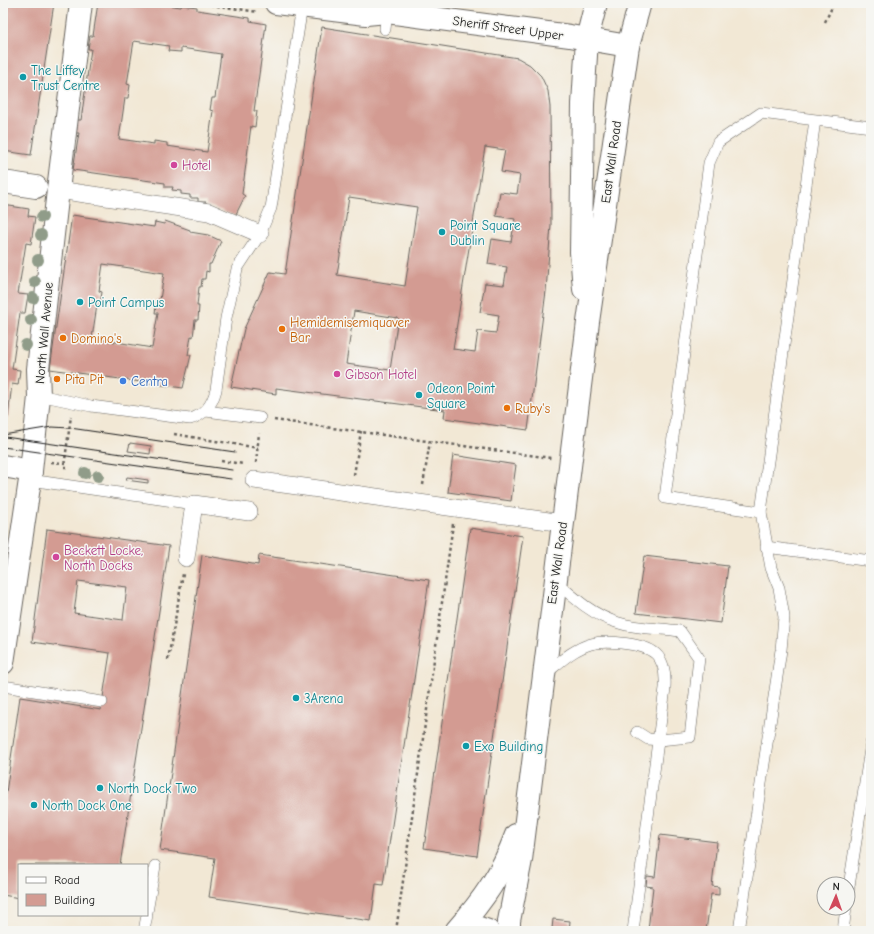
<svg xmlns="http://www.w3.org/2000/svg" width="874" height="934" font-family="'Comic Neue',sans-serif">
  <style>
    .building { fill: #d39b92; fill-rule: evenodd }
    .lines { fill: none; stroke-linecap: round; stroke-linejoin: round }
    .service-casing { stroke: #67635d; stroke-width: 12 }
    .pedestrian-casing { stroke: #67635d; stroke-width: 18 }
    .minor-casing { stroke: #67635d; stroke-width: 24 }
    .secondary-casing { stroke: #67635d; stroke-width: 24 }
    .path { stroke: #67635d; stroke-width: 2.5; stroke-dasharray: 3 3; stroke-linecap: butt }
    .service { stroke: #fff; stroke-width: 11 }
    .pedestrian { stroke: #fff; stroke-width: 17 }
    .minor { stroke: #fff; stroke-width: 22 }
    .secondary { stroke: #fff; stroke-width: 22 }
    .tram { stroke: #1c1c1c; stroke-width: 1 }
    .tree { fill: #909c89 }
    .culture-dot { fill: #0f9aa8; stroke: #f6f6f2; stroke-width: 1.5 }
    .hotel-dot { fill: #d1479c; stroke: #f6f6f2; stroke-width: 1.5 }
    .food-dot { fill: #e8710a; stroke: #f6f6f2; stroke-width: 1.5 }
    .shop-dot { fill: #3f7fe0; stroke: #f6f6f2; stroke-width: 1.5 }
    .labels { text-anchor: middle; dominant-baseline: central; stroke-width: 3; stroke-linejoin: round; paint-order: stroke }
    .street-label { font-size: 13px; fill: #1c1c1c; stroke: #f6f6f2 }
    .culture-label { font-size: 13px; fill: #0d838f; stroke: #f6f6f2; text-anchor: start }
    .hotel-label { font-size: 13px; fill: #b23c85; stroke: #f6f6f2; text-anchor: start }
    .food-label { font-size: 13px; fill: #c56008; stroke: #f6f6f2; text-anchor: start }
    .shop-label { font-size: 13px; fill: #366cbe; stroke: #f6f6f2; text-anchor: start }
  </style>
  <rect width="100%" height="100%" fill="#f6f6f2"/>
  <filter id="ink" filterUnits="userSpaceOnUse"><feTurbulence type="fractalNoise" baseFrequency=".025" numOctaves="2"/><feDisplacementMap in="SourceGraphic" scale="8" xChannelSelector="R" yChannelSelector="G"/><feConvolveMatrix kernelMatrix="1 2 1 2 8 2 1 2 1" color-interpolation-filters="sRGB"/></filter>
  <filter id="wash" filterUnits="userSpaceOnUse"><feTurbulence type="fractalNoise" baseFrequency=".012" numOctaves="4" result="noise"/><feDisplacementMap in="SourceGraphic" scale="16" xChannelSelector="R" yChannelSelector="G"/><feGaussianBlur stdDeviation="0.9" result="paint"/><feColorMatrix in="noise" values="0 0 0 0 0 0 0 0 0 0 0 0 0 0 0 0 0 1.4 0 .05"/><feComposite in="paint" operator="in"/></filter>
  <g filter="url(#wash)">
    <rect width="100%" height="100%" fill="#f2e8d5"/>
    <g id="blocks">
      <g class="building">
        <path d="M3,3H54L31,155L3,151Z"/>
        <path d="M98,3H151L181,7L182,5L197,7V10L250,18V21L266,24L254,111H257L255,127L251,126L242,194L245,196L235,216L206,205V202H198V198H190V195L181,194V191L172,190L173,187H165V183L73,170L79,133H75L77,120H81L91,49H88L90,36H93ZM134,41L169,46L168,51L181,52V48L221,54L215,98H212L210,110L213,111L207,152L167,146V143L154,141V144L119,139L125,98H128L130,85L127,84Z"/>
        <path d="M322,27L518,58L530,65L541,76L548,91L550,107L551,225L546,291L528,430L444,418L445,410L276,388V394L231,387L244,329L270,272L285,274ZM485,147L505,150L501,172L520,175L517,194L500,192L496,216L515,219L511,242L492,239L488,264L507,267L504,285L485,283L480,312L499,315L496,333L478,331L475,352L453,349ZM349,197L417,207L405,286L337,275ZM354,311L398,318L390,370L346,364Z"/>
        <path d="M3,205L29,209L28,216L35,217L31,244L26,243L18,294L28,295L25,313H20L12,369L20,370L18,385L12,384L8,417H3Z"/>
        <path d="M72,215L154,227L155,222L164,224L165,221L190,230V232L208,235L221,241L211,264H209V272L206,271L205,279H202L201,287H199L197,306H199L198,320H195L193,337L191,336L188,355H191L183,388L50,369ZM103,264L164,273L160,300H157L155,313H158L152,348L92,338L97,305H100L102,292L99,291Z"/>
        <path d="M130,443L151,446L150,454L128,451Z"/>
        <path d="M453,455L516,465L511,501L448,492Z"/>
        <path d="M127,477L148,480V483L126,480Z"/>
        <path d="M470,528L523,536L477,856L424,848Z"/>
        <path d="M47,529L169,546L120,865H19V898L3,895V813L20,697L101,710L110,653L32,642ZM78,581L127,587L123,620L74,613Z"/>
        <path d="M202,555L258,565L259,555L429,580L383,885L376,884L371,921L209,897L215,858L160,850Z"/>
        <path d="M644,556L728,566L721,623L636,613Z"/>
        <path d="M660,835L717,842L712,886L719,887V895L711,894L706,931L648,930L653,887L646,886L647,876L655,877Z"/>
        <path d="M553,919L570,921L569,931L552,929Z"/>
      </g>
    </g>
  </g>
  <g filter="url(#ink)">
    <use href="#blocks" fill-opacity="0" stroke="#67635d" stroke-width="1"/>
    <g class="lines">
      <defs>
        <g id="service">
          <path d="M385,29L387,12"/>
          <path d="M815,120L761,512L665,498L709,163L718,142L761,113L871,127"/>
          <path d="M39,395L91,406L190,419C205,415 212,405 216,390L226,318L237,269L260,234L271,208L302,6"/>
          <path d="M206,411L260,418"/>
          <path d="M30,480L194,504"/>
          <path d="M766,547L871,561"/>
          <path d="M555,581C574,598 594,616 619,623C638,629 660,628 680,631L699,658L690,737L659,740L648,739L637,732"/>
          <path d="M545,674C559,663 573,649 591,644C601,641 611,642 621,643C653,646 667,654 665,688L633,931"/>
          <path d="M3,686L102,702"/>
          <path d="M848,893L871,743"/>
          <path d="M147,912L155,866"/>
          <path d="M144,931L147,915"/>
          <path d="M739,931L781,650L784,617L779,588L771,568L761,512"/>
          <path d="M843,931L846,908"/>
        </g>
        <g id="pedestrian">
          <path d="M58,190L209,212L260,234"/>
          <path d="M254,480L563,523"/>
          <path d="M186,558L194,504L249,512"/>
        </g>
        <g id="minor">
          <path d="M3,182L36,187"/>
          <path d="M3,466L31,471"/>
          <path d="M3,663L30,480L39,397L38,369L58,190L81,3"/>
        </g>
        <g id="secondary">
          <path d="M276,3L366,14L387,12L570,36L628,46"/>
          <path d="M584,289L581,252L583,104L587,39L596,3"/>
          <path d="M456,931C484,899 501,875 516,835"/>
          <path d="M459,931L476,927L488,931"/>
          <path d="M509,931V921L521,860L588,322L628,46L640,3"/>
        </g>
      </defs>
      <use href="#service" class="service-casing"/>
      <use href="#pedestrian" class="pedestrian-casing"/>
      <use href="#minor" class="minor-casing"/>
      <use href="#secondary" class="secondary-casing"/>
      <g class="path">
        <path d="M199,3L258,12"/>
        <path d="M825,22L834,3"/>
        <path d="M274,420L551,458"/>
        <path d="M174,434L258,448"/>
        <path d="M221,461L244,464"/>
        <path d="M51,462L65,463"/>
        <path d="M256,463L259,433"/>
        <path d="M67,467H64L71,416"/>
        <path d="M354,475L361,431"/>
        <path d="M423,485L430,441"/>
        <path d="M168,660L183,574"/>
        <path d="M396,931L453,524"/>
      </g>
      <use href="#service" class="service"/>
      <use href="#pedestrian" class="pedestrian"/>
      <use href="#minor" class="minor"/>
      <use href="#secondary" class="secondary"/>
      <g class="tram">
        <path d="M3,435L52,427L70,428L235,452"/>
        <path d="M5,437L232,470"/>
        <path d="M3,447L231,479"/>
      </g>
    </g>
    <g class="tree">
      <circle cx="42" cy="217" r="6"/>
      <circle cx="41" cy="235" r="6"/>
      <circle cx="38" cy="260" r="6"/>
      <circle cx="35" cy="282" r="6"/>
      <circle cx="33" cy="298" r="6"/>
      <circle cx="31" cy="320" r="6"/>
      <circle cx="26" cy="345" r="6"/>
      <circle cx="85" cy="473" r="6"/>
      <circle cx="98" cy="476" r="6"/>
    </g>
  </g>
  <g class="culture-dot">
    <circle cx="23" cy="77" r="4"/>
    <circle cx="442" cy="232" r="4"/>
    <circle cx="80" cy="302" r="4"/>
    <circle cx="419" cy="395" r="4"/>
    <circle cx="296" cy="698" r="4"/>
    <circle cx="466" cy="746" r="4"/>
    <circle cx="100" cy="788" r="4"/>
    <circle cx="34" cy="805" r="4"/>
  </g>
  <g class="hotel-dot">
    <circle cx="174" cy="165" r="4"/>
    <circle cx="337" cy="374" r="4"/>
    <circle cx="56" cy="557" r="4"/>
  </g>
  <g class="food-dot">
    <circle cx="282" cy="329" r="4"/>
    <circle cx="63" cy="338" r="4"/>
    <circle cx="57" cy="379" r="4"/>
    <circle cx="507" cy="408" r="4"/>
  </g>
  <circle class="shop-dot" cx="123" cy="381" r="4"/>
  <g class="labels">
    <g class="street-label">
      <text transform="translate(508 28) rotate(8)">Sheriff Street Upper</text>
      <text transform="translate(611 162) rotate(-82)">East Wall Road</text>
      <text transform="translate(44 333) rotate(-85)">North Wall Avenue</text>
      <text transform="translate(557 563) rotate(-82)">East Wall Road</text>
    </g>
    <g class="culture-label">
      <text x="31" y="70">The Liffey<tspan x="31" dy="15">Trust Centre</tspan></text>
      <text x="450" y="225">Point Square<tspan x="450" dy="15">Dublin</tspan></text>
      <text x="88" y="302">Point Campus</text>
      <text x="427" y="388">Odeon Point<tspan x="427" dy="15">Square</tspan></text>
      <text x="304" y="698">3Arena</text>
      <text x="474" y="746">Exo Building</text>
      <text x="108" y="788">North Dock Two</text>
      <text x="42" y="805">North Dock One</text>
    </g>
    <g class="hotel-label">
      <text x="182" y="165">Hotel</text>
      <text x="345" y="374">Gibson Hotel</text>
      <text x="64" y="550">Beckett Locke,<tspan x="64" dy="15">North Docks</tspan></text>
    </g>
    <g class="food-label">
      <text x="290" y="322">Hemidemisemiquaver<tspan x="290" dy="15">Bar</tspan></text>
      <text x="71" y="338">Domino's</text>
      <text x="65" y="379">Pita Pit</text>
      <text x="515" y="408">Ruby's</text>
    </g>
    <g class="shop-label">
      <text x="131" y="381">Centra</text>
    </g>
  </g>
  <rect width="874" height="934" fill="none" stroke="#f6f6f2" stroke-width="16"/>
  <rect x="18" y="864" width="130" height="52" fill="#f6f6f2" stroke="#9f9f9c"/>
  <rect x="26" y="877" width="20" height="6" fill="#ffffff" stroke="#9f9f9c"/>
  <text x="54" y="884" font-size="12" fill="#1c1c1c">Road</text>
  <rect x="26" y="894" width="20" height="12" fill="#d39b92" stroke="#9f9f9c"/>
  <text x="54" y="904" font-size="12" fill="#1c1c1c">Building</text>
  <g transform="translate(836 896) rotate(2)"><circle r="19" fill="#f6f6f2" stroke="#9f9f9c"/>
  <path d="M0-3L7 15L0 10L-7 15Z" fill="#d1495b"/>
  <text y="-6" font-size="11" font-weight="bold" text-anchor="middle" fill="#1c1c1c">N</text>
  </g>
</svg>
